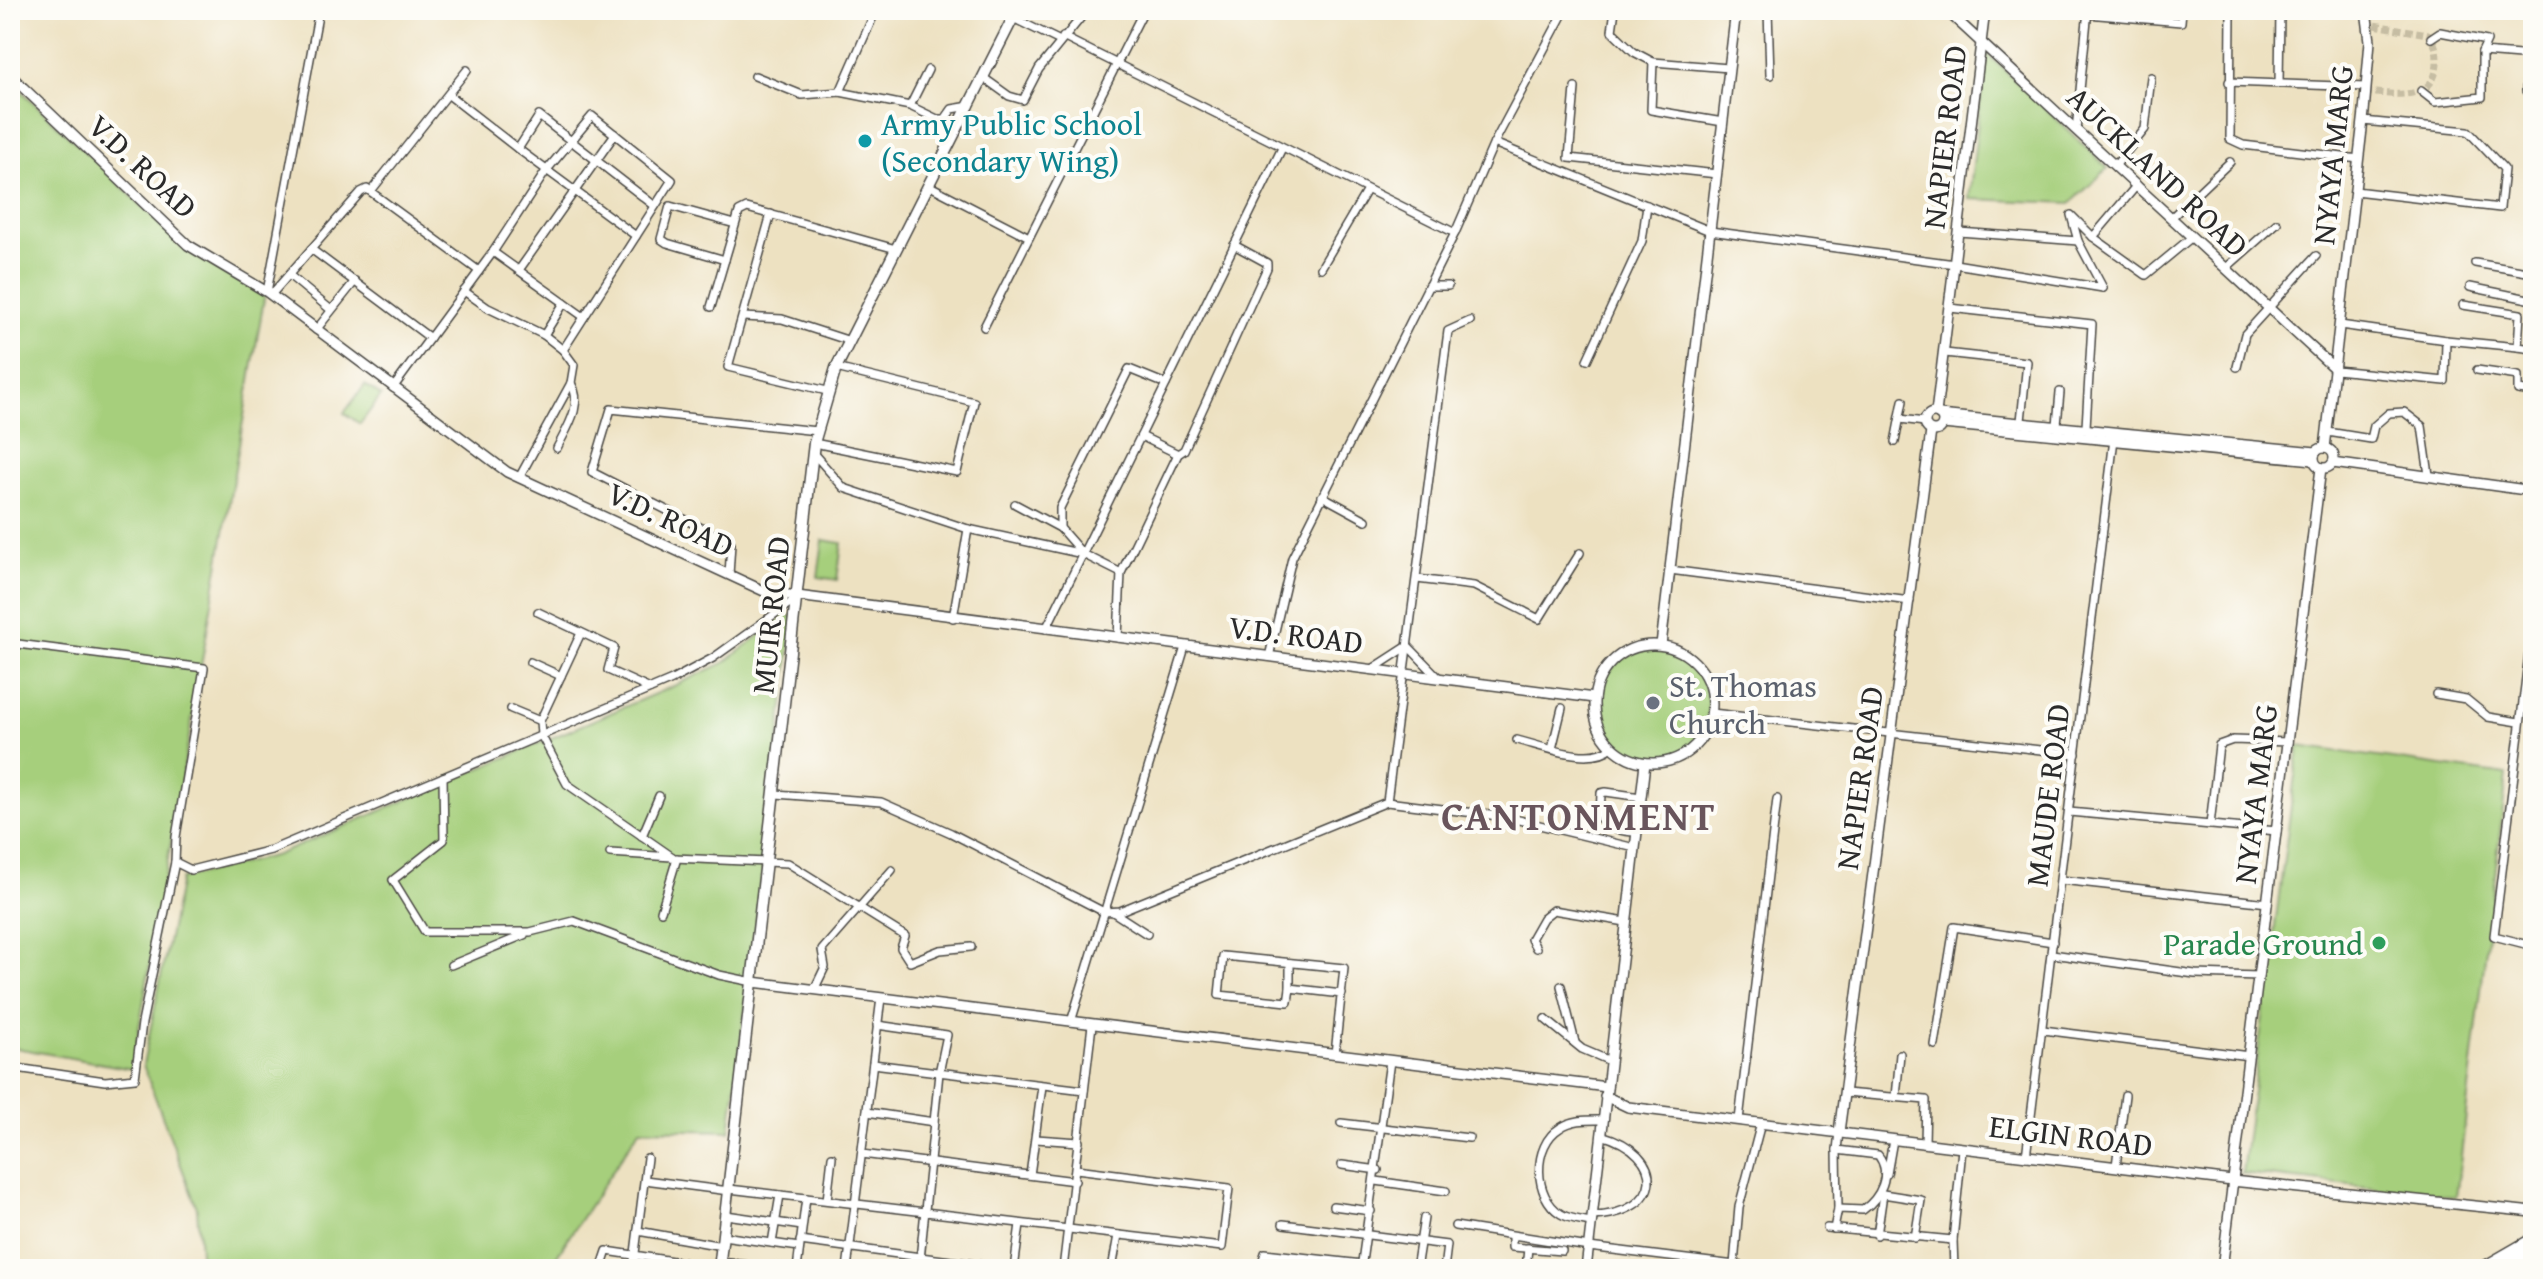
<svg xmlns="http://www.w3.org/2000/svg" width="2543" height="1279" font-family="'Gentium Book Plus',serif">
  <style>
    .green { fill: #a6cf7b; stroke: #687d53; stroke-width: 2 }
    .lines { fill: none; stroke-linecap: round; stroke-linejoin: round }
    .minor-tunnel { stroke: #c6bda3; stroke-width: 7; stroke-dasharray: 7 3.5; stroke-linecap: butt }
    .minor-casing { stroke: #484642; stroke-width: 10 }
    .tertiary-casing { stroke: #484642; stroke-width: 12 }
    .secondary-casing { stroke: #484642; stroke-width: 13 }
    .primary-casing { stroke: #484642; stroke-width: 14 }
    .minor { stroke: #fff; stroke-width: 7 }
    .tertiary { stroke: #fff; stroke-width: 9 }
    .secondary { stroke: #fff; stroke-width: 10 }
    .primary { stroke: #fff; stroke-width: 11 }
    .culture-dot { fill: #0f9aa8; stroke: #fdfcf7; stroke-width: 3 }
    .worship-dot { fill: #6b7280; stroke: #fdfcf7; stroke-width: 3 }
    .leisure-dot { fill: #2e9e5b; stroke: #fdfcf7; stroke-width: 3 }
    .labels { text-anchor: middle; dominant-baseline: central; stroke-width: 8; stroke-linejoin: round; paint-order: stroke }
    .culture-label { font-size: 32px; fill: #0d838f; stroke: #fdfcf7; text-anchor: start }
    .street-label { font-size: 32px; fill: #2b2b2b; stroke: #fdfcf7 }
    .worship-label { font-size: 32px; fill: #5b616d; stroke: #fdfcf7; text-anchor: start }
    .leisure-label { font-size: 32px; fill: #27864d; stroke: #fdfcf7; text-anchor: end }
    .district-label { font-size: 40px; font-weight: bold; letter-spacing: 2px; fill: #69555c; stroke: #fdfcf7 }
  </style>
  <rect width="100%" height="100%" fill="#fdfcf7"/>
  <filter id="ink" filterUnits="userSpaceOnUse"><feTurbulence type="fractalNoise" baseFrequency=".0125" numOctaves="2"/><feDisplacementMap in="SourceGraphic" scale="16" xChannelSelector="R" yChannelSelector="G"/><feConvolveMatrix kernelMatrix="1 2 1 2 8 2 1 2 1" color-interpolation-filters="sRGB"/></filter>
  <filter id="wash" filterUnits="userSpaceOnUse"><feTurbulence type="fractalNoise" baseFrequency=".006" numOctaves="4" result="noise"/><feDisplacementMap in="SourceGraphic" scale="32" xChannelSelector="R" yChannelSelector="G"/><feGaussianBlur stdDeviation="1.8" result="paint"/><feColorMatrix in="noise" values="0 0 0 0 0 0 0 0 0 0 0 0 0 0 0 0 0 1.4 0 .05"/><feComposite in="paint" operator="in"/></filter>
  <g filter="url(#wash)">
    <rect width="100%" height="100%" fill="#ede1c1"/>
    <g class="green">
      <path d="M1986,53L2108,168L2071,203L1969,199Z"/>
      <path d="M10,80L185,247L265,293L132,1069L10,1047Z"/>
      <path d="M365,385L381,396L360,424L344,413Z"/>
      <path d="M823,540L842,543L837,580L818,577Z"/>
      <path d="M786,615L794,617L730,1131L640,1129L548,1269H201L197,1208L143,1065L181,879L277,855L676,685L724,663Z"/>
      <circle cx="1653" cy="705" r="55"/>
      <path d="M2299,746L2507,775L2456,1197L2242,1173Z"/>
    </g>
  </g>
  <g filter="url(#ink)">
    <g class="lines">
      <path class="minor-tunnel" d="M2365,92C2393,94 2435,103 2437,63C2437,50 2436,44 2428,34L2368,24"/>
      <defs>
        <g id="minor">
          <path d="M1315,10L1323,14L1325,10"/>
          <path d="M1615,10L1612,31L1634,52L1653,62"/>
          <path d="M1768,10L1770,75"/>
          <path d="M2231,10L2230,139L2243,145L2359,159"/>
          <path d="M2087,14L2181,22L2182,10"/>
          <path d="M1013,18L1060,41"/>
          <path d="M1063,37L1455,233"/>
          <path d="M2431,38L2440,32L2487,41L2482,52L2533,56"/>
          <path d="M928,70L910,106L937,119H945L952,109L970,106"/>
          <path d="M755,76L802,95L840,92L910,106"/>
          <path d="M984,78L1009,96L1023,100L1039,69L1087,10"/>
          <path d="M2229,82L2366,87"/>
          <path d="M2279,84L2280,10"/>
          <path d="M1575,88L1569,158L1717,174"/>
          <path d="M2421,91L2435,102L2482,97V52"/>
          <path d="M2526,91L2529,56"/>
          <path d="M840,92L876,10"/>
          <path d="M450,96L518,149"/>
          <path d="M1723,122L1651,110L1653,62L1729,68"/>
          <path d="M2076,130L2088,10"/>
          <path d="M1494,143L1710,231L1955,264L2103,288"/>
          <path d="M2115,166L2145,129L2151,77"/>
          <path d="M928,185L1029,237"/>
          <path d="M371,191L467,70"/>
          <path d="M2355,191L2500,208L2504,169L2468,131L2363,121"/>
          <path d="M771,214L728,367L827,391"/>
          <path d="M2171,218L2230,162"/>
          <path d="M1959,232L2078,241"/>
          <path d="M636,236L518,149L539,116L655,206"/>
          <path d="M2093,237L2137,185"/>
          <path d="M311,249L430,338"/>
          <path d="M493,252L584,317"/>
          <path d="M725,260L667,243L661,239L670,206L735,224"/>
          <path d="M2475,263L2533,273"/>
          <path d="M1321,268L1367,190"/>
          <path d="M2226,268L2277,223"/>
          <path d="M519,270L615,134"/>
          <path d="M289,275L331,310"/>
          <path d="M1428,286H1448"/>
          <path d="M2470,287L2533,300"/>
          <path d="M2103,288L2078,241L2071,215L2093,237L2146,275L2192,237"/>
          <path d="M464,291L488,308L544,335"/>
          <path d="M267,292L319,10"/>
          <path d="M271,295L361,192L367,189L479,271"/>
          <path d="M2463,305L2520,314L2518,347L2533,349"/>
          <path d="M711,307L739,212L747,208L896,249"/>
          <path d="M1950,308L2092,324L2086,427"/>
          <path d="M743,317L782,319L850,341"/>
          <path d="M984,327L1144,10"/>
          <path d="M316,330L355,281"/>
          <path d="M2446,340L2518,347"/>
          <path d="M10,349V350"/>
          <path d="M1945,353L2027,362L2021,421"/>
          <path d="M1587,360L1642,241L1647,205"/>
          <path d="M2237,367L2245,334L2316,256"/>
          <path d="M2336,370L2445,381L2446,340L2340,325"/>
          <path d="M2477,370L2518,376V390L2533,392"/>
          <path d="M393,388L493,252L546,171L592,116L672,180L563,350L544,335L564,303"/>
          <path d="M1900,419L1925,422"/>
          <path d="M2057,425L2060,392"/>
          <path d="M2328,432L2371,439L2374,426L2389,413L2404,412L2422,426L2429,475"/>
          <path d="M1141,436L1178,454"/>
          <path d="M1895,442L1903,401"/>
          <path d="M814,443L957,472L974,402L836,368"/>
          <path d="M557,448C567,428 584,404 571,383"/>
          <path d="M813,453L844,488L968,529L1083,554L1121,573L1118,638"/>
          <path d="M519,478L571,383L574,365L563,350"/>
          <path d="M1322,496L1366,520"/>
          <path d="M1015,504L1060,528"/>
          <path d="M1081,552L1060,528V508L1129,369L1166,384"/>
          <path d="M1670,570L1910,601"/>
          <path d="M1121,573L1178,454L1184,450L1267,268V263L1234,245"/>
          <path d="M729,575L731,543L592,472L611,409L817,431"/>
          <path d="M1417,579L1474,586L1539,619L1580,553"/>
          <path d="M538,612L614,648L608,670L650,689"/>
          <path d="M953,618L968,529"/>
          <path d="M2533,621L2494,936L2533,946"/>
          <path d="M1046,629L1282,148"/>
          <path d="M581,633L540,721L541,735L567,784L674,858L788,863L905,936L901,948L910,962L940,950L971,947"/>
          <path d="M10,643L204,668L176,837L175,862L191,870L271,850L672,680L713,658L797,598"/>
          <path d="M1269,657L1292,558L1455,233L1494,143L1565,10"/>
          <path d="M530,662L561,676"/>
          <path d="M1371,670L1408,646L1438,677"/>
          <path d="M2436,694L2466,699L2488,717L2519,722"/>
          <path d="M511,709L540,721"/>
          <path d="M1712,713L2076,754"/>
          <path d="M1517,740C1542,746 1591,766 1612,747"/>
          <path d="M1552,749L1562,708"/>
          <path d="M443,777L444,840L393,880L425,932H530L574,921L719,975L753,982"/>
          <path d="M776,794L881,802L951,833L1104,912L1120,911L1387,802L1448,331L1470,321"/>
          <path d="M1387,802L1506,817L1635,848"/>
          <path d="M2069,812L2277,831"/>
          <path d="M2210,825L2219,745L2233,740L2288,742"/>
          <path d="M1637,832C1623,832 1609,829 1600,818L1601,793L1606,792L1641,797"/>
          <path d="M642,836L659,796"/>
          <path d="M610,853L672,857"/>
          <path d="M2061,880L2268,903"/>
          <path d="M661,911L677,858"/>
          <path d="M1113,912L1147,934"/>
          <path d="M1536,948L1531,939L1543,918L1553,910L1626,922"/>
          <path d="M2052,954L2195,974L2259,976"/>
          <path d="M451,965L524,935"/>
          <path d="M1561,986L1575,1042"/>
          <path d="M1290,988V963"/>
          <path d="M814,990L825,967L822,950L892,870"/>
          <path d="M1545,1019L1582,1049L1610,1061"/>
          <path d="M1071,1022L1185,647"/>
          <path d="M877,1025L947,1035L939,1073L919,1269"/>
          <path d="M2043,1030L2249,1056"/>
          <path d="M1935,1045L1954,927L2053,942"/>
          <path d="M1335,1054L1344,968L1223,956L1219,995L1288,1002L1290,988L1342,994"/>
          <path d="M873,1064L1084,1090"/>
          <path d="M10,1067L105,1081L135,1078L142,1023L175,862"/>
          <path d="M1845,1093L1926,1100L1925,1143"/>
          <path d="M1896,1097L1900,1054"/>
          <path d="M867,1112L934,1122"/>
          <path d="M1739,1120L1777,799"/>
          <path d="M1341,1123L1469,1138"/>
          <path d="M1036,1139L1079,1142"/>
          <path d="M1837,1150L1838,1209"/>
          <path d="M862,1154L1075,1181"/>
          <path d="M2026,1157L2114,439"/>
          <path d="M1342,1165L1378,1170"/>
          <path d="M2116,1166L2125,1095"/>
          <path d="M1887,1174L1893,1140"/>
          <path d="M1030,1175L1042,1086"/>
          <path d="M645,1180L729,1191"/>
          <path d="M1376,1181L1446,1191"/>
          <path d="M729,1189L806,1198L797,1269"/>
          <path d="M1883,1194L1921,1200L1915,1238"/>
          <path d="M806,1198L1222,1247L1229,1188L1076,1169"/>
          <path d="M827,1200L832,1157"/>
          <path d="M1333,1206L1371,1211"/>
          <path d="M726,1215L802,1226"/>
          <path d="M1592,1216C1665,1214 1668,1154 1601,1135"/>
          <path d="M1591,1222C1581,1220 1569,1219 1561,1214C1533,1197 1532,1145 1560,1128C1573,1119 1588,1120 1603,1120"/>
          <path d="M1283,1224L1447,1245L1444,1269"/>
          <path d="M1455,1226L1589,1247L1767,1269"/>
          <path d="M1827,1228L1953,1240"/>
          <path d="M1834,1229L1838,1209L1863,1210C1880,1198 1893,1174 1878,1155L1837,1150L1839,1132"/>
          <path d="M638,1231L722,1246"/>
          <path d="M1877,1235L1883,1194"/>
          <path d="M723,1236L799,1247"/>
          <path d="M1512,1236V1247L1562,1251"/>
          <path d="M800,1241L1011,1269"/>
          <path d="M772,1243L780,1195"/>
          <path d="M720,1262L784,1269"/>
          <path d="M1734,1265L1739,1207L1761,1123"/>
          <path d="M601,1269L607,1251L719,1268"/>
          <path d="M633,1269L647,1158"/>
          <path d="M847,1269L881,998"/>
          <path d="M1014,1269L1020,1224"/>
          <path d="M1063,1269L1092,1025"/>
          <path d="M1112,1269L1118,1235"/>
          <path d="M1260,1269L1265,1253L1362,1264"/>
          <path d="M1361,1269L1390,1061"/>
          <path d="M1416,1269L1424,1218"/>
          <path d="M1526,1269L1528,1248"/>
          <path d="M1954,1269L1953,1240L1962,1149"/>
        </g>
        <g id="tertiary">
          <path d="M1946,10L2336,370"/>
          <path d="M10,75L188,245L267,292L507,472L766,592L1594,698"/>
          <path d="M1936,413L1985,10"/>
          <circle cx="1934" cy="422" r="9"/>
          <path d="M1939,415L2316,452"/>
          <path d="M1943,424L2314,460"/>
          <circle cx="2324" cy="458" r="10"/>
          <path d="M2325,448L2364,112L2370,41L2366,10"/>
          <path d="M2333,463L2533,491"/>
          <circle cx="1653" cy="704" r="59"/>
          <path d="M1661,645L1736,10"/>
          <path d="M753,982L1607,1087"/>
          <path d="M1605,1096L1628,1107L2232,1181L2533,1212"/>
          <path d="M1839,1132L1931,431"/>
          <path d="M1586,1269L1645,763"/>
          <path d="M2222,1269L2321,468"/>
        </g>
        <path id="secondary" d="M719,1269L814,443L836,368L1017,10"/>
        <g id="primary">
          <path d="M2481,1269L2533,1239"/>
          <path d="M2496,1269L2533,1249"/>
        </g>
      </defs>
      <use href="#minor" class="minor-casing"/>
      <use href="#tertiary" class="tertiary-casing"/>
      <use href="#secondary" class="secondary-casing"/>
      <use href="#primary" class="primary-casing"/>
      <use href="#minor" class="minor"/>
      <use href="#tertiary" class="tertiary"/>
      <use href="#secondary" class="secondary"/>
      <use href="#primary" class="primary"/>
    </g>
  </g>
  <circle class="culture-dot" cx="865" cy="141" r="8"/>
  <circle class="worship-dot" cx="1653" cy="703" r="8"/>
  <circle class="leisure-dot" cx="2379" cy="943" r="8"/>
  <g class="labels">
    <g class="culture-label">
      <text x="881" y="123">Army Public School<tspan x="881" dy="37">(Secondary Wing)</tspan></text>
    </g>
    <g class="street-label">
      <text transform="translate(1944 137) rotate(-83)">NAPIER ROAD</text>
      <text transform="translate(2332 155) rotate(-84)">NYAYA MARG</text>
      <text transform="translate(143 166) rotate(43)">V.D. ROAD</text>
      <text transform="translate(2158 171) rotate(43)">AUCKLAND ROAD</text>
      <text transform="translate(671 519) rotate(25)">V.D. ROAD</text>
      <text transform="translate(770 615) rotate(-84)">MUIR ROAD</text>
      <text transform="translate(1296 634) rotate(7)">V.D. ROAD</text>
      <text transform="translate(1859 778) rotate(-82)">NAPIER ROAD</text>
      <text transform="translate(2255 794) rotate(-83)">NYAYA MARG</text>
      <text transform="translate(2047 795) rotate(-83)">MAUDE ROAD</text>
      <text transform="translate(2071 1135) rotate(7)">ELGIN ROAD</text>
    </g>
    <g class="worship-label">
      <text x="1669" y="685">St. Thomas<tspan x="1669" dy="37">Church</tspan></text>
    </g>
    <g class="leisure-label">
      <text x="2363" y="943">Parade Ground</text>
    </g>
    <g class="district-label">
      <text x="1579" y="815">CANTONMENT</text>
    </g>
  </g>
  <rect width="2543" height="1279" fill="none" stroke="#fdfcf7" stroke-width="40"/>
</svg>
